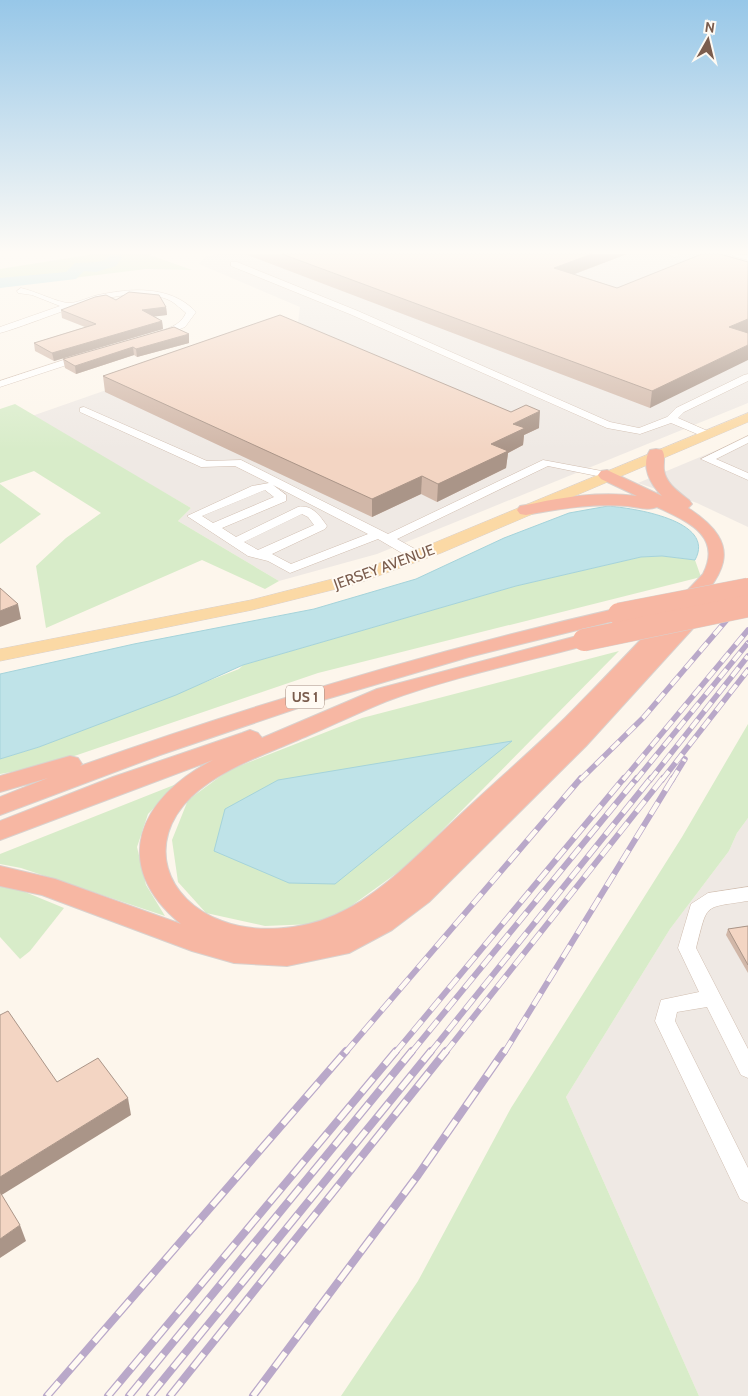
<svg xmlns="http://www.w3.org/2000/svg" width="748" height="1396" font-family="Cabin,sans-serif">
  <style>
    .industrial { fill: #efe9e4 }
    .green { fill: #d8ecc9 }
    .water { fill: #bfe3e8; stroke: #a5d3da }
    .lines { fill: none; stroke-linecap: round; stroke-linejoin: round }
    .river { fill: #bfe3e8; fill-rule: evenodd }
    .minor-casing { stroke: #d1beb0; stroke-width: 1 }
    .major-casing { stroke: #dad1cd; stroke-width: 1 }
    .highway-casing { stroke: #dad1cd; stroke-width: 2 }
    .minor { fill: #fff; fill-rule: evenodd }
    .major { fill: #fbd9a5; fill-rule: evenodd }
    .highway { fill: #f7b7a3; fill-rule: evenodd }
    .rail-far2-casing { stroke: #b9a8c9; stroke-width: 5.5 }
    .rail-far1-casing { stroke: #b9a8c9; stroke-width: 6 }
    .rail-casing { stroke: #b9a8c9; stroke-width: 8 }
    .rail-far2 { stroke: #fffaf3; stroke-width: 4; stroke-dasharray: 11; stroke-linecap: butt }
    .rail-far1 { stroke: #fffaf3; stroke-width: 4.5; stroke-dasharray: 14; stroke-linecap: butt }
    .rail { stroke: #fffaf3; stroke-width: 5.5; stroke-dasharray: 18; stroke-linecap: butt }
    .highway-bridge-casing { stroke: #dad1cd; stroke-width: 23; stroke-linecap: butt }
    .highway-bridge { stroke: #f7b7a3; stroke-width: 22 }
    .wall { fill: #d1b7a8 }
    .shaded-wall { fill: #aa9588 }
    .building { fill: #f3d5c3; stroke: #aa9588 }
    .labels { text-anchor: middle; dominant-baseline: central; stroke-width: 4; stroke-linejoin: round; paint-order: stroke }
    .shield { fill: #fffaf3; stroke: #a28b7f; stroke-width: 1 }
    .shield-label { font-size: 14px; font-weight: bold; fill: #7a5c4d }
    .street-label { font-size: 15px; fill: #7a5c4d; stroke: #fffaf3 }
  </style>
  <rect width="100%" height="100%" fill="#fdf6ec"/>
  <g class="industrial">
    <path d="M218,254H748V403L377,554L279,581L178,521L191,508L32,416L298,323L300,307L199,264L204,257Z"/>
    <path d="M748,437V527L697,503L638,483Z"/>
    <path d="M748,818V1396H699L566,1097L670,929L729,851L737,833Z"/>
  </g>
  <g class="green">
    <path d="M94,254H152L150,255L192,270L146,269L0,287V269Z"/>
    <path d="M15,404L191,508L178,521L279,581L265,589L202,560L46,628L36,566L66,538L101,513L34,471L0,483V409Z"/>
    <path d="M0,484L41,514L0,544Z"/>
    <path d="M662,556L695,560L701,577L318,673L45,766L0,774V759L39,747L239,669L243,665L516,586L641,557Z"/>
    <path d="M619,651L408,865L347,909L314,924L265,926L206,913L178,882L172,840L188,800L229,770L362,718Z"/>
    <path d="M748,724V818L737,833L729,851L670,929L566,1097L699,1396H341L418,1281L511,1108L682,837Z"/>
    <path d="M179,783L148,814L137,847L146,885L165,916L21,868L0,864V854Z"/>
    <path d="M0,886L13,887L64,908L30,951L20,959L0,937Z"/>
  </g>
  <g class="water">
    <path d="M608,506C632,508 717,520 695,560L662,556L641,557L516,586L243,665L176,695L39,747L0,759V674L134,644L314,609L416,579L504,538L569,513Z"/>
    <path d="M512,741L335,884L289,883L214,851L225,809L278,780Z"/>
  </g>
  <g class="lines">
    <path class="river" d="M112,254L119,255L122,258L116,266L96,272L84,271L76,279L0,288V278L66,272L75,263L96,262L105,260Z"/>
    <defs>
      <g id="minor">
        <path d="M668,254H678L679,255L675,257Z"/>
        <path d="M732,254L748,255V260L733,256Z"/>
        <path d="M231,262H237L358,311L610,422L639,428L667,417L676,408L744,375L748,374V381L684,412L678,418L710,432V436H702L671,423L640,434L607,428L352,315L231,266Z"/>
        <path d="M21,288C35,291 59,303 69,303C78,303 89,297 98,295C131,288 171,285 196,312L185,327L157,338L154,337V333C167,329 180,326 186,313C181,309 176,304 171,301C126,278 45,321 0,333V327L60,306L32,295L18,293L17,291Z"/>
        <path d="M82,354L87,357L85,359L0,387V381Z"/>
        <path d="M84,407L207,461L241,460L388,534L543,460L607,472L613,475L607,478L548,466L397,539L422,553L423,556L422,559H412L378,539L290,573L268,561L248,556L187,516L252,486L269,483L235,466L201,467L80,412V408ZM273,485L368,534L291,564L272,554L325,529L327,526C320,516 312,504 298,507L236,537L222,528L286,501V495ZM265,490L274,497L213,523L202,516ZM302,514L308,517L314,525L258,550L244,542Z"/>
        <path d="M748,436V443L716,459L748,473V480L701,459Z"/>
        <path d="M748,887V901C702,908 708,903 696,948L748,1049V1078L741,1075L707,1007L677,1012L675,1021L748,1168V1203L740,1199L655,1021L661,1000L699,992L678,948L691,904L708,893Z"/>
      </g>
      <path id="major" d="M748,413V422L441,553L356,584L252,610L0,661V649L251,600L344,576L429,545Z"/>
      <g id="highway">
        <path d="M656,449L662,450C666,456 663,463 664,470C666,484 679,492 689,500L692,504L688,508C748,547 723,576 683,619L694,620L697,624L586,746L429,902L392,930L349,953L287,966L234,963L192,951L42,895L0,886V866L55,879L181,924C109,865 139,798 213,760L0,840V821L113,777L242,733L250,730L258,733L262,738L377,689L577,636L584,634L591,636L595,640L591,644C524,662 452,677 387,701C357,713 327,728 298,740C261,756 221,769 191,797C145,842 165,900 222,921C256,934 302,930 335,915C383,894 420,852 458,817C493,784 530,752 565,718C612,671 657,622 703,574C723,535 686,521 657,507C648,511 637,507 627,506C593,503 559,509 526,515L520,514L517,510L520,506L526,505C563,497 599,491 637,496L601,479L598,475L601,471L607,470L662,496C651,485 640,466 650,450Z"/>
        <path d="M619,608L626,610L629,614L626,618L469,657L313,703L160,755L0,815V797L48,778L0,792V776L70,756L78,758L82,764L80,766C257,703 436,650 619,608Z"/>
      </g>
    </defs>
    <use href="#minor" class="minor-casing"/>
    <use href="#major" class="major-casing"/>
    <use href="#highway" class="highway-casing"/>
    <use href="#minor" class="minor"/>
    <use href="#major" class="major"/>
    <use href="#highway" class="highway"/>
    <defs>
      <g id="rail-far2">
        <path d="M580,780L643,718L748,595"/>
        <path d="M623,780L748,630"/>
        <path d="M636,780L748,643"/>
        <path d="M650,780L748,656"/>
        <path d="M662,780L748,670"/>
        <path d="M672,780L685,759"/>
      </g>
      <g id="rail-far1">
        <path d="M345,1053L581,778"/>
        <path d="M395,1053L624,778"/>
        <path d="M411,1053L637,778"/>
        <path d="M430,1053L651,778"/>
        <path d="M445,1053L663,778"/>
        <path d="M504,1053L673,778"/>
      </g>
      <g id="rail">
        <path d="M47,1396L346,1051"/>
        <path d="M108,1396L396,1051"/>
        <path d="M129,1396L412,1051"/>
        <path d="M150,1396L431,1051"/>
        <path d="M170,1396L446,1051"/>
        <path d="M253,1396L418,1175L504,1051"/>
      </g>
    </defs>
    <use href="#rail-far2" class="rail-far2-casing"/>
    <use href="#rail-far1" class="rail-far1-casing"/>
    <use href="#rail" class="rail-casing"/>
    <use href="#rail-far2" class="rail-far2"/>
    <use href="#rail-far1" class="rail-far1"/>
    <use href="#rail" class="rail"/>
    <defs>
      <g id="highway-bridge">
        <path d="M619,614L748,589"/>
        <path d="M584,640L748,606"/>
      </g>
    </defs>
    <use href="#highway-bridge" class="highway-bridge-casing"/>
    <use href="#highway-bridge" class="highway-bridge"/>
  </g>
  <g class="wall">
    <path d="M245,254H627L575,274L617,288L748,262V333L650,408Z"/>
    <path d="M116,300L166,307L167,315L154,316L162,321L163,329L54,361L35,351L34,343L85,327L62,318L61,310Z"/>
    <path d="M174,327L189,343L137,357L134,355L76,374L65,368L63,359Z"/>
    <path d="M103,376L539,428L524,435L523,445L508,453L506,468L437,502L421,494L372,517L105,392Z"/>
    <path d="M748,926V973L726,935L728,929Z"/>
  </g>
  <g class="shaded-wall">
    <path d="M592,254H627L553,282L554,268Z"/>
    <path d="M166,307L167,315L143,318L142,310Z"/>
    <path d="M748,319V333L726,343L729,327Z"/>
    <path d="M162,321L163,329L54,361L52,353Z"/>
    <path d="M189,334V343L137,357L136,349Z"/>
    <path d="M748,345V360L650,408L652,391Z"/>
    <path d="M133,347L134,355L76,374L75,366Z"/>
    <path d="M540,411L539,428L524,435L523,445L508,453L506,468L437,502L438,484L491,444L513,424Z"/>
    <path d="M422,476L421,494L372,517V499Z"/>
    <path d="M18,604L21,619L0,627V611Z"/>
    <path d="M128,1098L131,1115L0,1196V1177Z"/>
    <path d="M20,1225L26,1241L0,1258V1239Z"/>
  </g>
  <g class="building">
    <path d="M282,254H592L554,268L617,288L702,254H720L748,262V319L729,327L748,333V345L652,391Z"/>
    <path d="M129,292L159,295L166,307L142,310L162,321L52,353L34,343L96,324L61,310L95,297L106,295L116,300Z"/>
    <path d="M280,315L511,412L526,405L540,411L513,424L525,428L491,444L508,451L438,484L422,476L372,499L103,376Z"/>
    <path d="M174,327L189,334L136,349L133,347L75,366L63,359Z"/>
    <path d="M0,588L18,604L0,611Z"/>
    <path d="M748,926V965L728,929Z"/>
    <path d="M8,1011L57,1082L98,1058L128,1098L0,1177V1015Z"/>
    <path d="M0,1192L20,1225L0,1239Z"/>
  </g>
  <linearGradient id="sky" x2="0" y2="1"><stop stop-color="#97c7e8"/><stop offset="0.56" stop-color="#fefbf6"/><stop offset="1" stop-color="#fefbf6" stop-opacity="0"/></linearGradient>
  <rect width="748" height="450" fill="url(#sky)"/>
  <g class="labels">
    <rect class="shield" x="286" y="685.5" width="38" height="23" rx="4"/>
    <g class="shield-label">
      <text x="305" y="697">US 1</text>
    </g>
    <g class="street-label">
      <text transform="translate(384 567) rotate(-20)">JERSEY AVENUE</text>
    </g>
  </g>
  <g transform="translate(708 40) rotate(8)" stroke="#fffaf3" stroke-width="4" paint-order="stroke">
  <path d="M0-4L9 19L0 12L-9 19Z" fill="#7a5c4d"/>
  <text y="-8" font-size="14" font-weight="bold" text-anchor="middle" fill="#7a5c4d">N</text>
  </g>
</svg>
